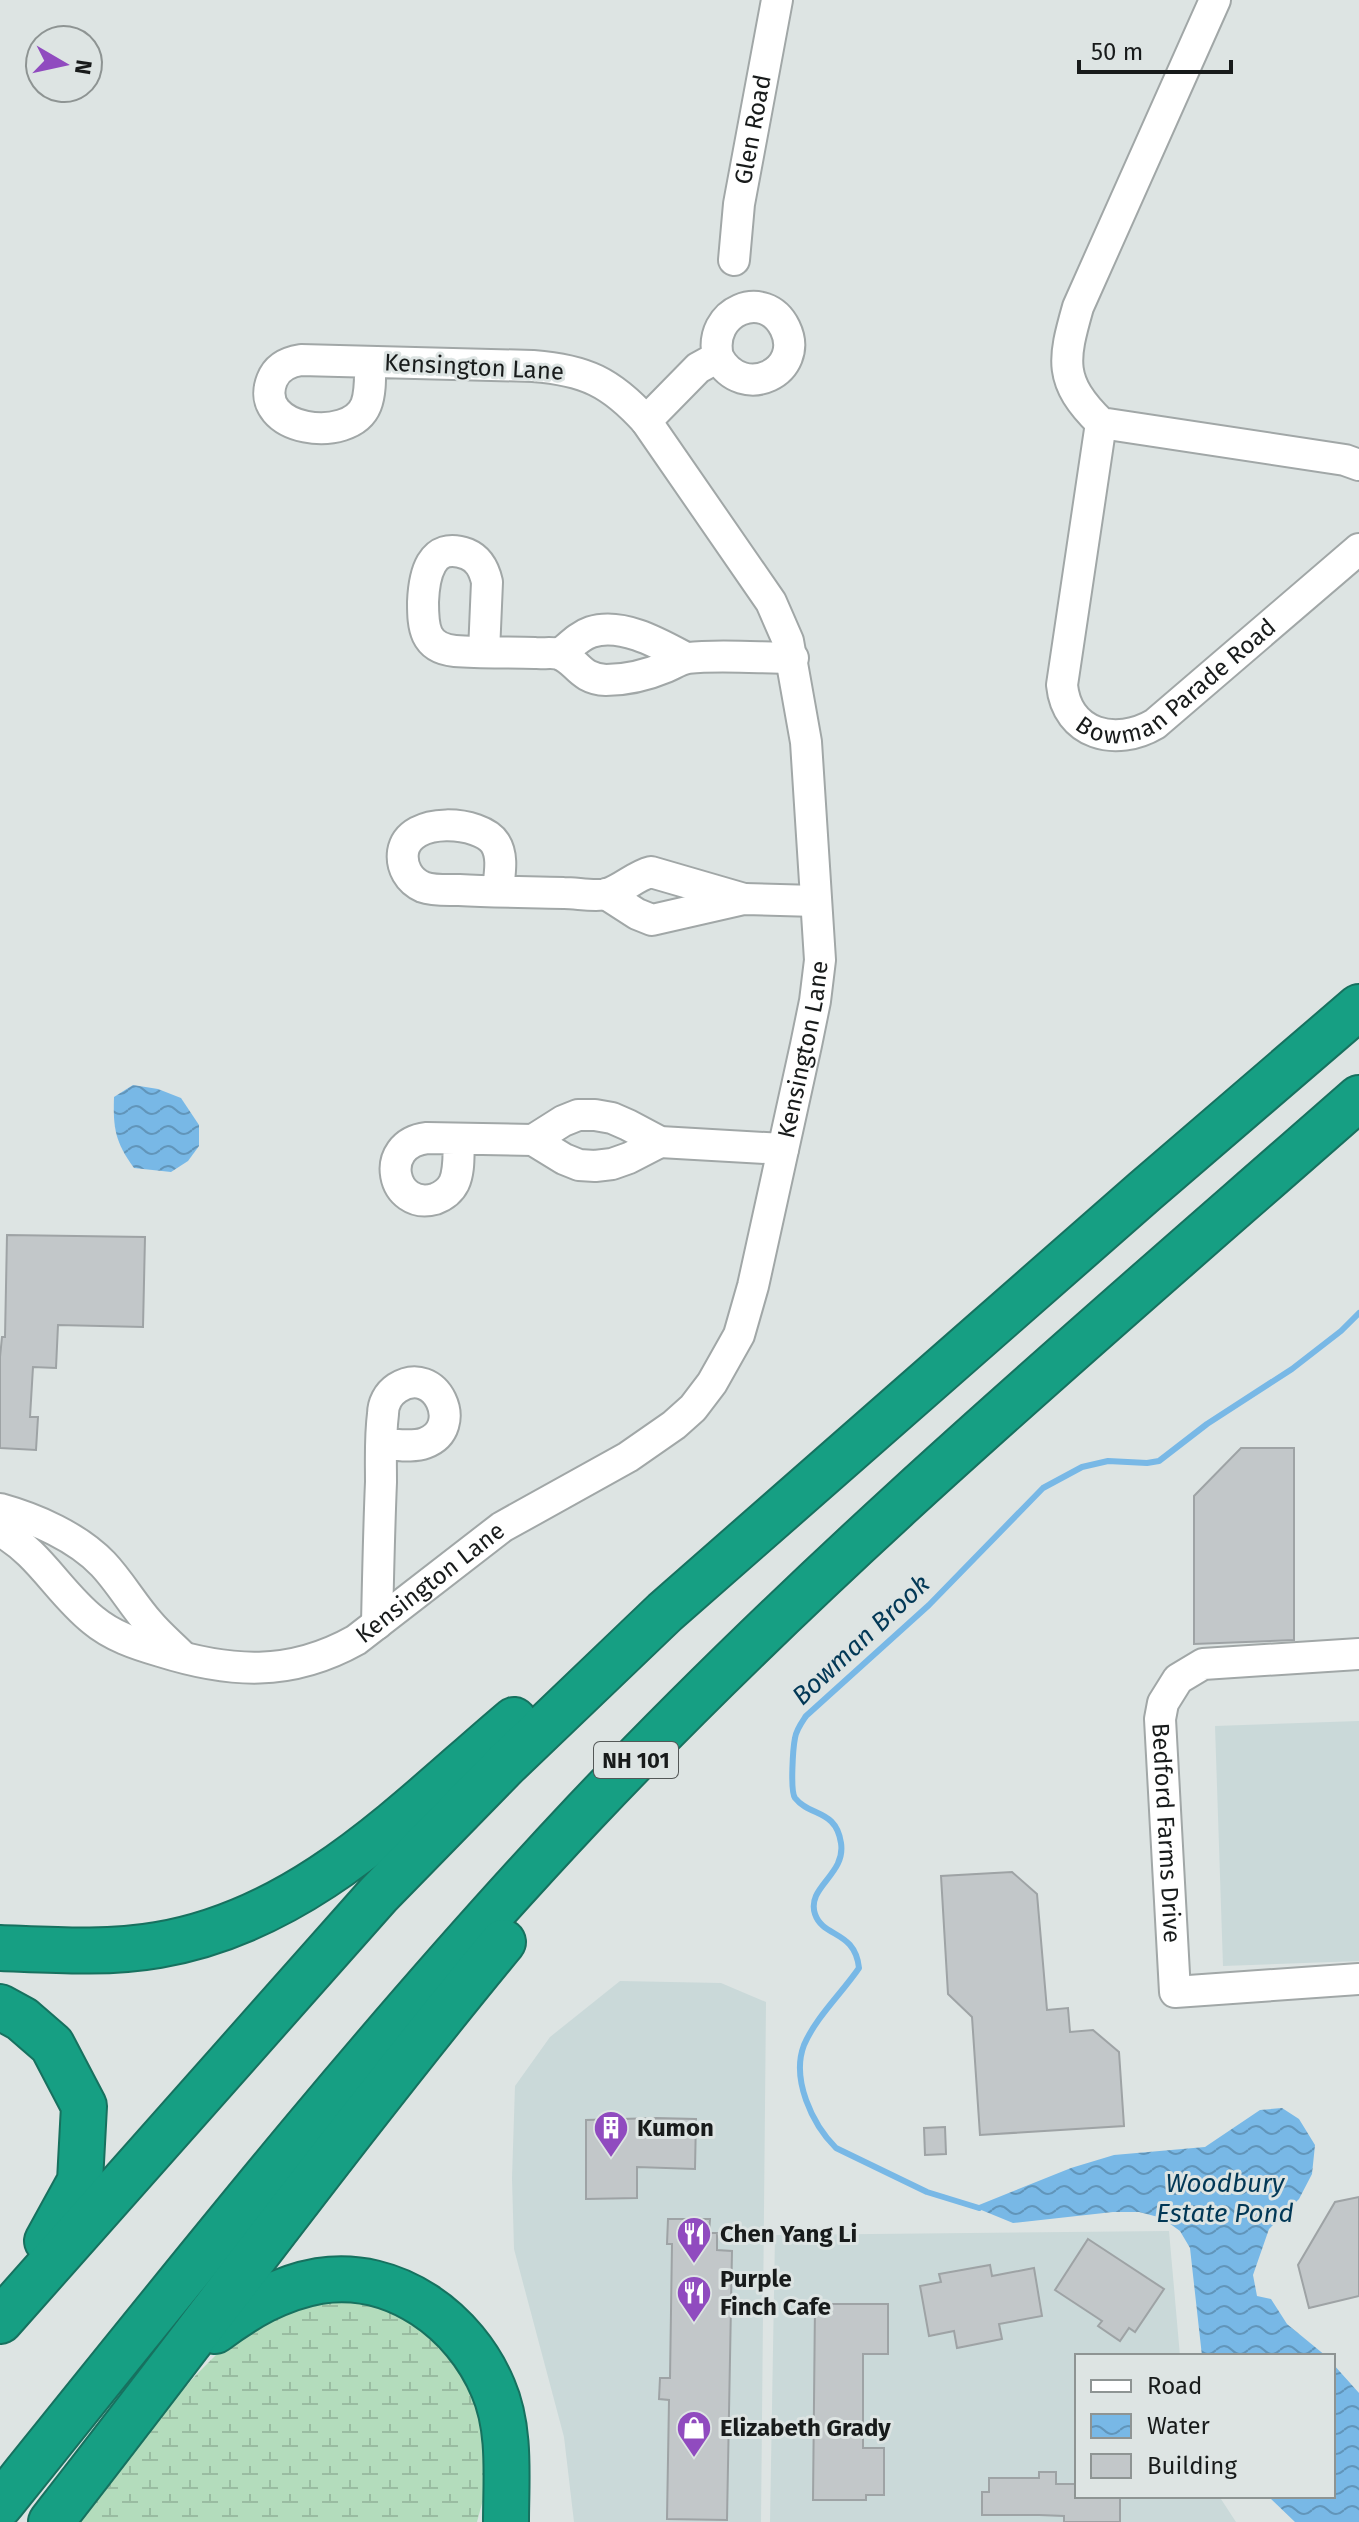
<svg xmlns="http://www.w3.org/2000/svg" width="1359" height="2522" font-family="'Fira Sans',sans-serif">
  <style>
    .built { fill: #cad9d9 }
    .wetland { fill: url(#wetland-marsh) }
    .water { fill: url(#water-waves) }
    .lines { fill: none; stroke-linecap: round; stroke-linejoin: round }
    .stream { stroke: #78b8e6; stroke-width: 6 }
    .building { fill: #c2c7c9; stroke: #9ea3a5; stroke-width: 2 }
    .minor-casing { stroke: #a1a7a7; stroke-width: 34 }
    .highway-casing { stroke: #17715f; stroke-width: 48 }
    .minor { stroke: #fff; stroke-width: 30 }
    .highway { stroke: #169f83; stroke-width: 44 }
    .labels { text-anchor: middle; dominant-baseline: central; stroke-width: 6; stroke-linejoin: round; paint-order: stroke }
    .shield { fill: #dde4e3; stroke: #535757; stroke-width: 2 }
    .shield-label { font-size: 22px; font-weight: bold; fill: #181b1b }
    .street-label { font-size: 24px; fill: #181b1b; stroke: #dde4e3 }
    .poi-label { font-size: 24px; font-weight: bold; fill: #181b1b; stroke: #dde4e3; text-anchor: start }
    .water-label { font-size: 26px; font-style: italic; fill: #023856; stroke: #dde4e3 }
  </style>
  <defs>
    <pattern id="wetland-marsh" width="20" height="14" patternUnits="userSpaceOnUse" patternTransform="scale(2)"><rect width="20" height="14" fill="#b3dcbc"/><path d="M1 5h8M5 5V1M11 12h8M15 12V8" fill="none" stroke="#99bca1"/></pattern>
    <pattern id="water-waves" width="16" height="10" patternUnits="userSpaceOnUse" patternTransform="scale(2)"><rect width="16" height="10" fill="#78b8e6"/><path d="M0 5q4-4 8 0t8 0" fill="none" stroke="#6195ba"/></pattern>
  </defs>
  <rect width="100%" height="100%" fill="#dde4e3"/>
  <g class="built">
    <path d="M1359,1721V1961L1223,1966L1215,1726Z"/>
    <path d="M620,1981L721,1983L766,2002L761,2522H574L564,2437L514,2249L512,2178L515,2086L550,2037Z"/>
    <path d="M1169,2231L1180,2356H1077V2496H1219L1236,2522H770L775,2235Z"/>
  </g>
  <path class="wetland" d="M303,2297C327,2298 353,2297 376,2305C442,2326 481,2389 485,2455C485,2465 487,2476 486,2486C484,2498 480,2510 477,2522H76L115,2467L196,2375L229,2342Z"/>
  <g class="water">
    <path d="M133,1085L158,1089L181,1098L199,1125V1146L188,1161L171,1172L134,1168C115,1142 113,1128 114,1097Z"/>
    <path d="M1282,2108L1299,2119L1315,2145L1312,2174L1299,2199L1269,2229L1253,2275L1257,2296L1271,2299L1287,2324L1326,2356H1202L1190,2248L1180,2231L1162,2218L1139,2212H1113L1013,2223L974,2207L1071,2168L1114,2155L1205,2147L1260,2110Z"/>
    <path d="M1333,2364L1359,2393V2522H1295L1268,2496H1333Z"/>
  </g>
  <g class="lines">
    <path class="stream" d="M979,2208L927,2192L836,2148C812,2124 791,2079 804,2045C816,2017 842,1993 859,1968C855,1930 823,1938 815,1914C806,1887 846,1875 841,1843C836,1809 810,1817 795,1798C790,1791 793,1748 795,1738C796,1730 802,1722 806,1716L929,1605L1043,1488L1082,1467L1108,1461L1147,1463L1159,1461L1207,1424L1292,1369L1341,1331L1359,1313"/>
  </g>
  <g class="building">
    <path d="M7,1235L145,1237L143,1327L58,1325L56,1368L33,1367L30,1417H38L36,1450L0,1448V1357L2,1337H5Z"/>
    <path d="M1241,1448H1294V1640L1194,1644V1496Z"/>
    <path d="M1012,1872L1037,1894L1047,2010L1068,2008L1070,2032L1093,2030L1119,2052L1124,2126L980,2135L972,2017L948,1994L941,1876Z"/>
    <path d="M656,2118L696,2119L695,2169L637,2167V2198L586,2199V2120Z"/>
    <path d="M945,2127L946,2154L925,2155L924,2128Z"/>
    <path d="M1359,2197V2296L1309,2308L1298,2265L1335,2202Z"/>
    <path d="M668,2219H710L709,2233H717V2250L732,2251L727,2520L667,2519L669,2400L659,2399L660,2378H670L672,2244H667Z"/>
    <path d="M1088,2239L1164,2289L1135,2332L1129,2328L1120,2341L1098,2326L1102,2321L1055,2290Z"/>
    <path d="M990,2265L992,2276L1034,2268L1042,2316L999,2324L1002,2339L957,2348L954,2331L929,2336L920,2286L941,2282L939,2274Z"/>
    <path d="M815,2304H888V2354H863V2448H884V2495H866V2500H813Z"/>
    <path d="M1039,2472H1056V2484H1077V2496H1120V2522H1064V2516L1039,2515H982V2492H989V2478H1039Z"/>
  </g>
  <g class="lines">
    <defs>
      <g id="minor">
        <path d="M1215,0L1078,307C1063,360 1058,381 1101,423L1345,460L1359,465"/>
        <path id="s1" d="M734,260L739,204L777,0"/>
        <path d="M646,421L698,368L718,357C743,403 806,371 785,328C765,287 707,311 718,357"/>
        <path id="s2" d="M1101,423L1062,685C1067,735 1116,747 1155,724L1359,549"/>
        <path d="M484,652L487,582C484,569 479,559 467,554C430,540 424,577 423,602C423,627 424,648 455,651C481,653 508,652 535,653C542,654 552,652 559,654C577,660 579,679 606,680C626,680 647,675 666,667C673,664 681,659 688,658C719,654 761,658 793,658"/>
        <path d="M560,654C570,646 579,636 591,632C622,622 660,644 686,658"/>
        <path d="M498,891C499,876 504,857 495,843C481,821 409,815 403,852C401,867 409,881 423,887C434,891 448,890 459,890C494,892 529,892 564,893C577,893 595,897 607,894C623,889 635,876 651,872L744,899"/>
        <path d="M606,894L637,914L652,920L744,899L816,901"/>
        <path d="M459,1139C458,1153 460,1170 454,1183C450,1191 443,1196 435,1199C392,1211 377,1144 427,1138L533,1140L564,1159L579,1165L595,1166L612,1164L629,1158L660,1142"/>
        <path d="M533,1140L563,1121L578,1115H595L612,1118L628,1125L660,1142L783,1149"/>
        <path d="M0,1509C36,1519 77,1537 103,1564C120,1582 133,1605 149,1623C158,1634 170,1644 180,1654"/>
        <path id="s3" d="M0,1531C39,1552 59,1593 93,1620C112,1636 136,1644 160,1651C230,1673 290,1677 356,1640L502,1527L628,1457L674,1425L693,1408L712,1383L739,1335L753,1286L806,1045L815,1001L820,960L806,742L788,641L771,602L646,421C611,382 585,370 533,366L301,360C288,362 277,367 272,380C252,431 350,445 366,405C371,392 370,375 370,362"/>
        <path d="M377,1624C378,1577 379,1529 381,1482C381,1460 380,1437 383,1414C383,1404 388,1394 397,1388C436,1363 466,1428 425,1443C412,1448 395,1444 382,1444"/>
        <path id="s4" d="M1359,1654L1203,1664L1178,1679L1163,1703L1160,1719L1175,1992L1359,1979"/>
      </g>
      <g id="highway">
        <path d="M0,1948C52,1950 107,1954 158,1945C305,1920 405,1812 514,1720"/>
        <path d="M0,2007L22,2019L52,2045L84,2106L80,2181L47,2241"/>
        <path d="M0,2321L378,1895L505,1765L665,1612L1145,1191L1359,1007"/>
        <path d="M215,2331C246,2308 279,2288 319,2281C395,2269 465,2321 493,2388C511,2429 506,2479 506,2522"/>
        <path d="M0,2505C189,2270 377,2033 584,1813C826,1557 1095,1330 1359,1098"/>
        <path d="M51,2522C202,2329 347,2131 503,1942"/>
      </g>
    </defs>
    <use href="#minor" class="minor-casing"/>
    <use href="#highway" class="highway-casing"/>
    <use href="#minor" class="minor"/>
    <use href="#highway" class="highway"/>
  </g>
  <defs>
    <symbol id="building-pin" viewBox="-11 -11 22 30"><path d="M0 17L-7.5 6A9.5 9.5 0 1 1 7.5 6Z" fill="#904bbf" stroke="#dde4e3"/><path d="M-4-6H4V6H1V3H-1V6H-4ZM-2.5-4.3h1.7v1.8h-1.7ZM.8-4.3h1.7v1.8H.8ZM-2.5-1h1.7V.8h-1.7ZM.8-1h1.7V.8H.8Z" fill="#fff"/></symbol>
    <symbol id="restaurant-pin" viewBox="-11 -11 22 30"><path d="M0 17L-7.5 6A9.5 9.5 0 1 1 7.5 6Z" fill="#904bbf" stroke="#dde4e3"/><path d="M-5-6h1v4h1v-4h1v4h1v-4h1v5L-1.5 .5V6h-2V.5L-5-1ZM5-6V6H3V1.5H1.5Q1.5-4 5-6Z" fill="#fff"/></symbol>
    <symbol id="shop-pin" viewBox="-11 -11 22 30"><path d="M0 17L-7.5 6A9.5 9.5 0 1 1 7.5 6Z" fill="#904bbf" stroke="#dde4e3"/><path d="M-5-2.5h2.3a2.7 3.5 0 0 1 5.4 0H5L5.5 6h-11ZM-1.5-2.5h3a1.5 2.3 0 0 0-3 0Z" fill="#fff"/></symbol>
  </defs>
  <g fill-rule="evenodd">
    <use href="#building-pin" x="591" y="2108" width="40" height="54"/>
    <use href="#restaurant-pin" x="674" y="2214" width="40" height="54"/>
    <use href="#restaurant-pin" x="674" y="2273" width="40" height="54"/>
    <use href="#shop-pin" x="674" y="2408" width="40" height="54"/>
  </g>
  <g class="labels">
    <rect class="shield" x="594" y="1742" width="84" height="36" rx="6"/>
    <g class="shield-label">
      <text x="636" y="1760">NH 101</text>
    </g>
    <g class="street-label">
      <text stroke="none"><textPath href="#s1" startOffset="132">Glen Road</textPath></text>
      <text transform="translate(474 367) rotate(3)">Kensington Lane</text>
      <text stroke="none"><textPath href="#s2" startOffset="424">Bowman Parade Road</textPath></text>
      <text stroke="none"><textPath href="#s3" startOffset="1196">Kensington Lane</textPath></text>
      <text stroke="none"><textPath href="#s3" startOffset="500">Kensington Lane</textPath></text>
      <text stroke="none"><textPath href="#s4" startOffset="344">Bedford Farms Drive</textPath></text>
    </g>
    <g class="poi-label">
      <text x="637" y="2128">Kumon</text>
      <text x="720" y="2234">Chen Yang Li</text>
      <text x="720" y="2279">Purple<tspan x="720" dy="28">Finch Cafe</tspan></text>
      <text x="720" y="2428">Elizabeth Grady</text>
    </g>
    <g class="water-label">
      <text transform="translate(861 1640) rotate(-43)">Bowman Brook</text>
      <text x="1225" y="2183">Woodbury<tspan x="1225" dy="30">Estate Pond</tspan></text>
    </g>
  </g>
  <rect x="1075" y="2354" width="260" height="144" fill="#dde4e3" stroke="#8e9493" stroke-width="2"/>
  <rect x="1091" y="2380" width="40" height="12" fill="#ffffff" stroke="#8e9493" stroke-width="2"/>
  <text x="1147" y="2394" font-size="24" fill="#181b1b">Road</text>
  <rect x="1091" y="2414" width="40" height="24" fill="url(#water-waves)" stroke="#8e9493" stroke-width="2"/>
  <text x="1147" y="2434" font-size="24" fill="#181b1b">Water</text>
  <rect x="1091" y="2454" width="40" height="24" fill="#c2c7c9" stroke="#8e9493" stroke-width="2"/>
  <text x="1147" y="2474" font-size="24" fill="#181b1b">Building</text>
  <g transform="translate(64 64) rotate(99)"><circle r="38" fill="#dde4e3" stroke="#8e9493" stroke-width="2"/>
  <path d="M0-6L14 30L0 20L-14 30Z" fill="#904bbf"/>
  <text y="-12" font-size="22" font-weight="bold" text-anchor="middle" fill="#181b1b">N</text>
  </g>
  <path d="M1079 60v12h152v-12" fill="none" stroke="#181b1b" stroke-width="4"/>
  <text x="1091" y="60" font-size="24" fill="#181b1b" stroke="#dde4e3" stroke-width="6" paint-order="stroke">50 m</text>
</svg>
